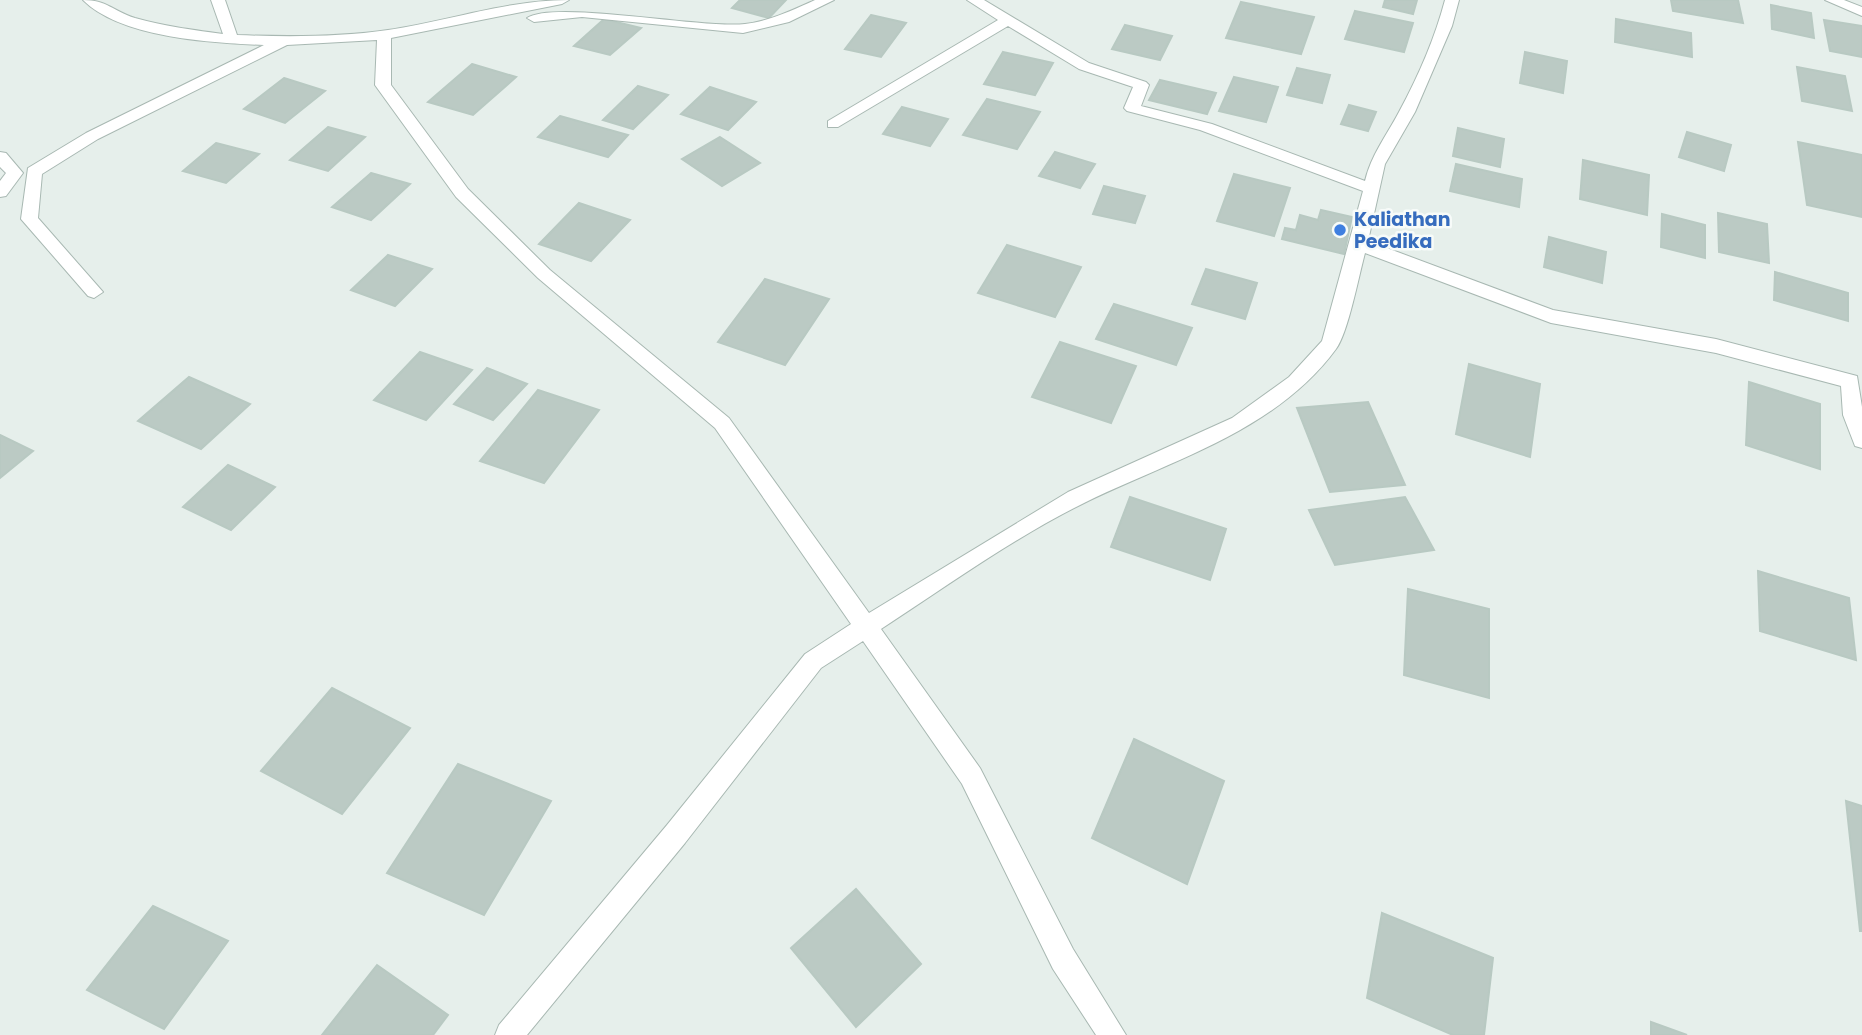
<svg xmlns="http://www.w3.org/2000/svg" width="1862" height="1035" font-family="Poppins,sans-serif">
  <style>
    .building { fill: #bbcac4; stroke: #b8c9c2; stroke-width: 2 }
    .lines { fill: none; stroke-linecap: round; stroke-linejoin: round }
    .minor-casing { stroke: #a8b8b2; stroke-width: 2 }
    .minor { fill: #fff; fill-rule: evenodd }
    .shop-dot { fill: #3f7fe0; stroke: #f7fbf9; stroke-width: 2.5 }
    .labels { text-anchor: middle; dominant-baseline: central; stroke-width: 5; stroke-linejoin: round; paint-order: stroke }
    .shop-label { font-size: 19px; font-weight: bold; fill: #366cbe; stroke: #f7fbf9; text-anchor: start }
  </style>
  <rect width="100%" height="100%" fill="#e6efeb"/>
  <g class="building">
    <path d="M740,0H786L769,18L732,8Z"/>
    <path d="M1385,0H1417L1413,14L1383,7Z"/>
    <path d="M1671,0H1738L1743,23L1673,11Z"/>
    <path d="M1241,2L1314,17L1301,54L1226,38Z"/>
    <path d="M1771,5L1811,13L1814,38L1772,29Z"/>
    <path d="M1355,11L1413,23L1404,52L1345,39Z"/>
    <path d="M871,15L906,23L881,57L845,49Z"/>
    <path d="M604,19L641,28L610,55L574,46Z"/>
    <path d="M1616,19L1691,33L1692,57L1615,42Z"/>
    <path d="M1824,20L1862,26V57L1830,51Z"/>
    <path d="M1125,25L1172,36L1160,60L1112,49Z"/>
    <path d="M1003,52L1053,63L1035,95L984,84Z"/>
    <path d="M1525,52L1567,61L1563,93L1520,83Z"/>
    <path d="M472,64L516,77L473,115L428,102Z"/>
    <path d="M1797,67L1845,76L1852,111L1802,101Z"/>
    <path d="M1297,68L1330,75L1322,103L1287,95Z"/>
    <path d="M1234,77L1278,87L1266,122L1219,111Z"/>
    <path d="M284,78L325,91L285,123L244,109Z"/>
    <path d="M1160,80L1216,93L1207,114L1149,100Z"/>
    <path d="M638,86L668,95L633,129L603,120Z"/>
    <path d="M710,87L756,102L728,130L681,114Z"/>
    <path d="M987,99L1040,112L1017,149L963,135Z"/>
    <path d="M1349,105L1376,112L1368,131L1341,124Z"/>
    <path d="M902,107L948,119L930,146L883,134Z"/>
    <path d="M560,116L628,135L608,157L538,137Z"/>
    <path d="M328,127L365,137L328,171L290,160Z"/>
    <path d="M1458,128L1504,139L1500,167L1453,156Z"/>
    <path d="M1687,132L1731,145L1724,171L1679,157Z"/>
    <path d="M720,137L760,163L722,186L682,159Z"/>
    <path d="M1798,142L1862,155V217L1807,205Z"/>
    <path d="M216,143L259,154L226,183L183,171Z"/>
    <path d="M1055,152L1095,164L1080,188L1039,176Z"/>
    <path d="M1583,160L1649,175L1647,215L1580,199Z"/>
    <path d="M1456,164L1522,179L1519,207L1450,191Z"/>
    <path d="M371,173L410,184L371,220L332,207Z"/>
    <path d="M1234,174L1290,188L1274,236L1217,221Z"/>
    <path d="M1104,186L1145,196L1135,223L1093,214Z"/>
    <path d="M579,203L630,220L591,261L539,244Z"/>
    <path d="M1321,210L1352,217L1344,254L1282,239L1285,228L1296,230L1300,215L1318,220Z"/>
    <path d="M1718,213L1767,224L1769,263L1719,252Z"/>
    <path d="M1662,214L1705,225V258L1661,247Z"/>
    <path d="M1549,237L1606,252L1602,283L1544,267Z"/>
    <path d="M1007,245L1081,267L1055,317L978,293Z"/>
    <path d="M388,255L432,269L395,306L351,290Z"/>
    <path d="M1206,269L1257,283L1245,319L1192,304Z"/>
    <path d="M1775,272L1848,293V321L1774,300Z"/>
    <path d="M765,279L829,299L785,365L718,342Z"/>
    <path d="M1114,304L1192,328L1176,365L1096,339Z"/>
    <path d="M1060,342L1136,366L1111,423L1032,397Z"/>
    <path d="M420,352L472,370L426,420L374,400Z"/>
    <path d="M1469,364L1540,384L1530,457L1456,434Z"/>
    <path d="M487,368L527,384L493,420L454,404Z"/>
    <path d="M189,377L250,404L201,449L138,421Z"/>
    <path d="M1749,382L1820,404V469L1746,445Z"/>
    <path d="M538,390L599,410L544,483L480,461Z"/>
    <path d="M1368,402L1405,485L1330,492L1297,408Z"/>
    <path d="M0,435L33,451L0,478Z"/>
    <path d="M228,465L275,487L231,530L183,507Z"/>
    <path d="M1130,497L1226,529L1210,580L1111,547Z"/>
    <path d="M1405,497L1434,550L1335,565L1309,510Z"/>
    <path d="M1758,571L1849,598L1856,660L1760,631Z"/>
    <path d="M1408,589L1489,609V698L1404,675Z"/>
    <path d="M332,688L410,728L342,814L261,771Z"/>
    <path d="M1134,739L1224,781L1187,884L1092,838Z"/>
    <path d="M458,764L551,801L484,915L387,873Z"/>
    <path d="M1846,801L1862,806V931H1860Z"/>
    <path d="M856,889L921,964L856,1027L791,948Z"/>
    <path d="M153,906L228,941L164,1029L87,990Z"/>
    <path d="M1382,913L1493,958L1484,1035H1453L1367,998Z"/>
    <path d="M377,965L448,1015L433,1035H322Z"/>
    <path d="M1651,1022L1687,1035H1651Z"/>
  </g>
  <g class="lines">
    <defs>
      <g id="minor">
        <path d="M83,0C107,0 113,11 135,18C163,26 193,30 223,34L211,0H225L237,35C287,37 339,37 388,30C449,21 508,0 569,0L562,4L391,38V85L468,189L550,270L729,418L869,613L1068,492L1232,418L1289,377L1322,341L1363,191L1200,130L1127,111L1124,108L1133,87L1079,69L1008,26L838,127H828V121L998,20L967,0H984L1089,63L1146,82L1149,85L1141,106L1212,124L1365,181C1371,155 1387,135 1399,112C1418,77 1435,38 1445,0H1459L1452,26L1415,112L1385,164L1368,241L1553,310L1716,339L1857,376L1862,407V448L1855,446L1843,415L1841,386L1716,353L1551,323L1365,253C1359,275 1348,333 1336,349C1276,431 1172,460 1084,503C1013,538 947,586 881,629L980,768L1073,949L1126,1035H1096L1053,969L962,784L863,641L821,668L685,843L527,1035H495L499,1025L667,825L805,654L851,624L715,428L538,278L456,197L375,85L377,40L287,45L98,139L42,174L38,218L103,292L94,298L88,296L21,219L28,168L86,133L264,45C213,43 121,38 83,0Z"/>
        <path d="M815,0H834L789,22L743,33L582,17L534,22L527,18C555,0 702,29 745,24C770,21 793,10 815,0Z"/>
        <path d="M1825,0H1844L1862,7V16Z"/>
        <path d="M0,152L6,153L23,173L6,196L0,197V181L6,173L0,167Z"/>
      </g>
    </defs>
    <use href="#minor" class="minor-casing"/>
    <use href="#minor" class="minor"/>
  </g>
  <circle class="shop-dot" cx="1340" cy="230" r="7"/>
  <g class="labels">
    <g class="shop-label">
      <text x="1354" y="219">Kaliathan<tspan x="1354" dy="22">Peedika</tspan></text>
    </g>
  </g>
</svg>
